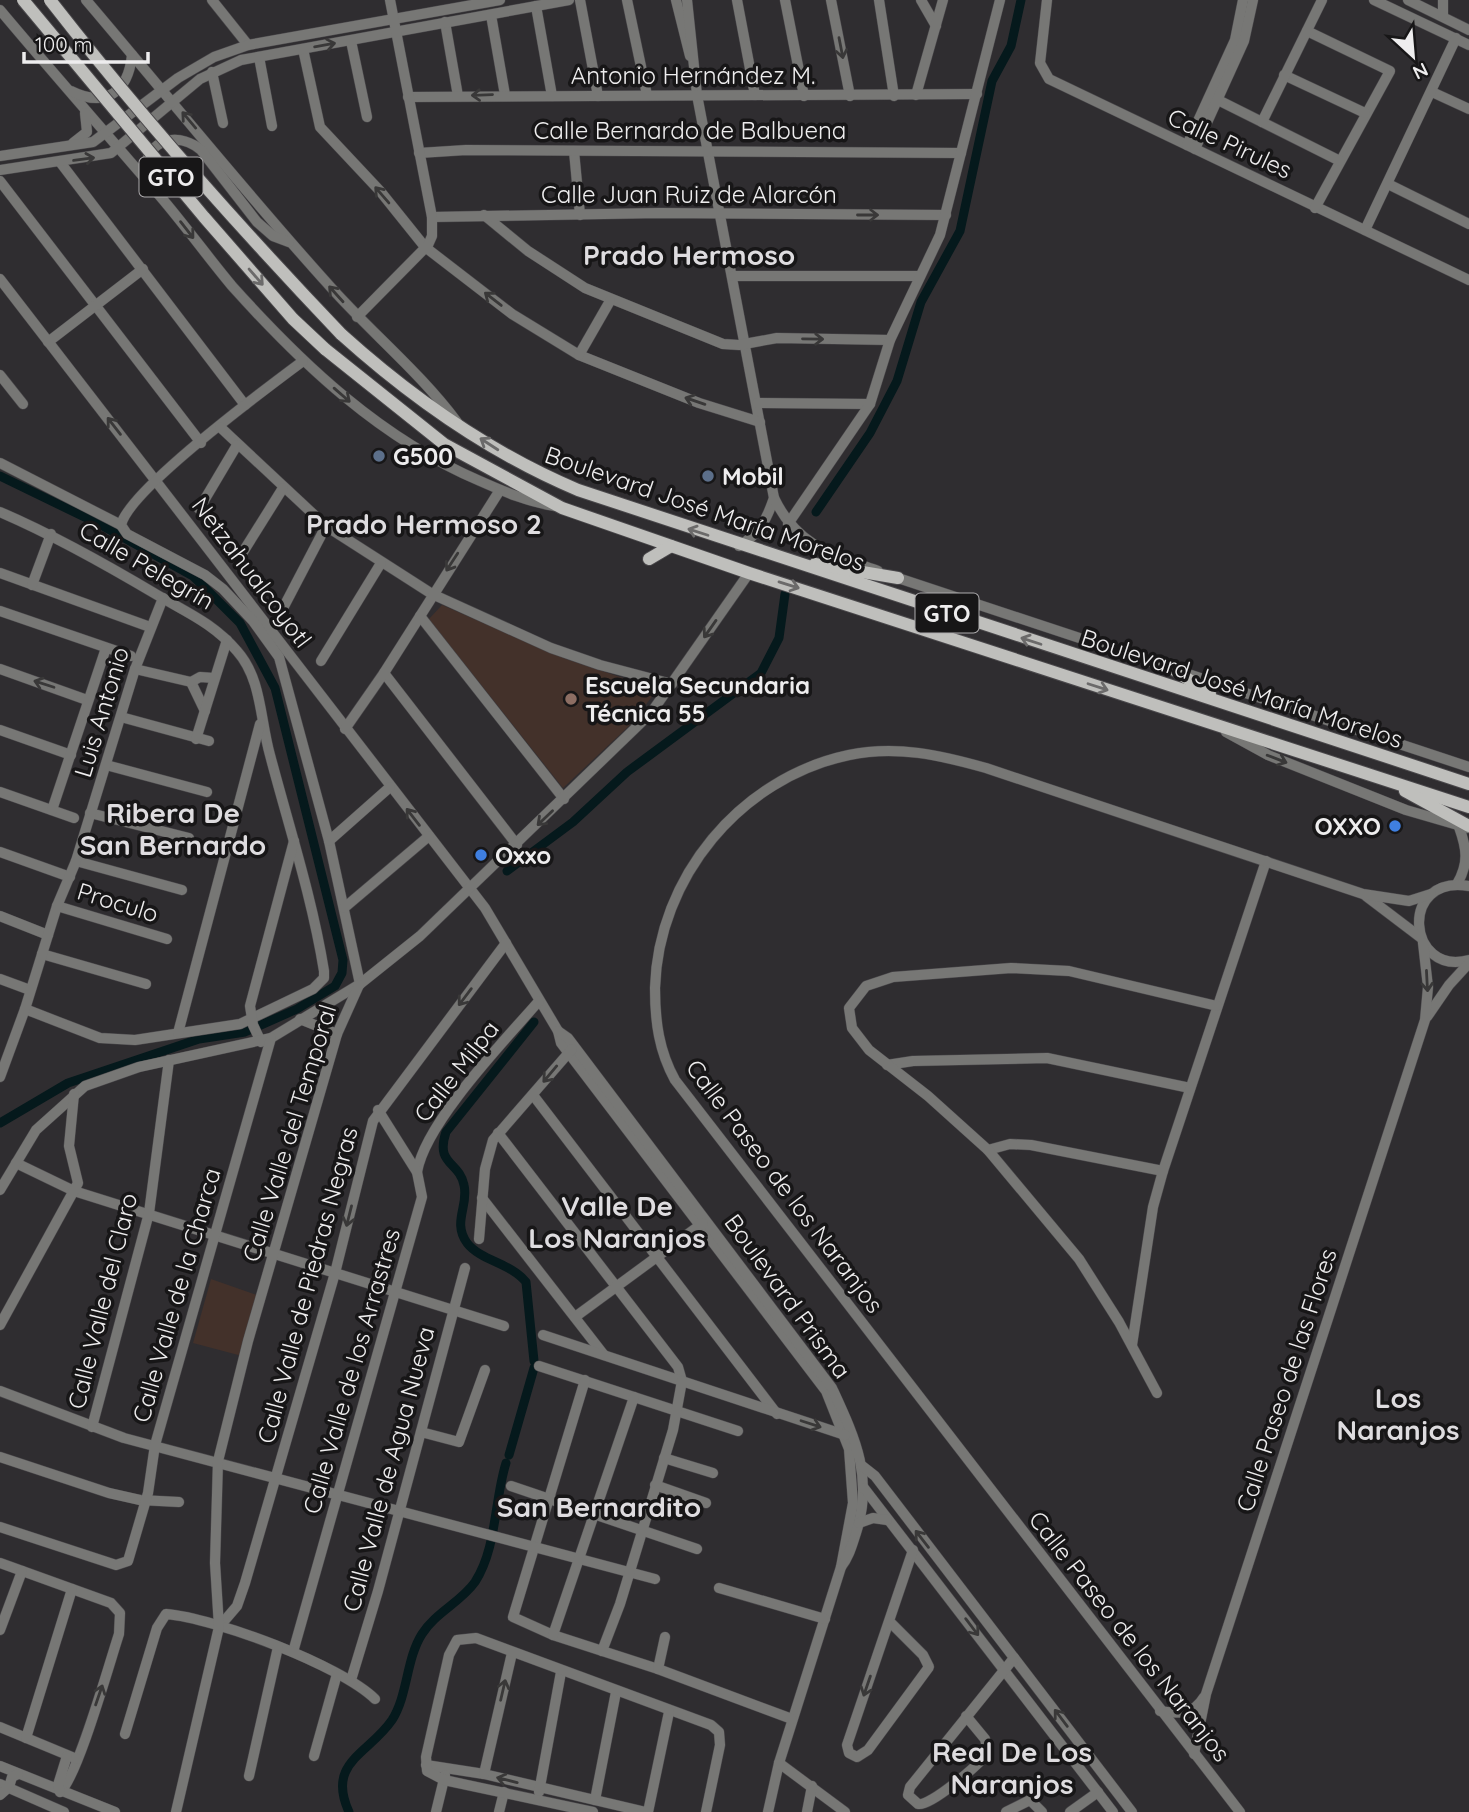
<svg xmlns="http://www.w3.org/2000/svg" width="1469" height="1812" font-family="Quicksand,sans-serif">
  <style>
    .education { fill: #43312a }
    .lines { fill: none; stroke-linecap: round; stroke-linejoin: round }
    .canal { stroke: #05191c; stroke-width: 9 }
    .minor-casing { stroke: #4a484b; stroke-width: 11 }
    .major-casing { stroke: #4a484b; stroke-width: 14 }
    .minor { stroke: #777775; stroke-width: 10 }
    .major { stroke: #bfbfbc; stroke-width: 12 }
    .major-bridge-casing { stroke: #4a484b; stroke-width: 14; stroke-linecap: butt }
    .major-bridge { stroke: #bfbfbc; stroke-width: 12 }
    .oneway { stroke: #393838 }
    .oneway2 { stroke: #6b6a6a }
    .service-dot { fill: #5c6f8a; stroke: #171617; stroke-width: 2.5 }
    .education-dot { fill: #8d6e63; stroke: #171617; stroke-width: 2.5 }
    .shop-dot { fill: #3f7fe0; stroke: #171617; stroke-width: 2.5 }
    .labels { text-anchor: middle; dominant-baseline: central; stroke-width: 7; stroke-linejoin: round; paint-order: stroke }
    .shield { fill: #171617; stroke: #aeacae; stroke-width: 2 }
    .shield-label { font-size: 23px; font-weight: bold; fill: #eeedee }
    .street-label { font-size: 24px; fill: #eeedee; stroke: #171617 }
    .poi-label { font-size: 24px; font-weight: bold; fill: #eeedee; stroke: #171617; text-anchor: start }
    .quarter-label { font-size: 28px; font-weight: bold; fill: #dedcdf; stroke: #171617 }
  </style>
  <rect width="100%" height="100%" fill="#2f2d30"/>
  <g class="education">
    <path d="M442,605L566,659L650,687L654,694L631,724L563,788L429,619Z"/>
    <path d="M211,1279L257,1295L242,1356L193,1343Z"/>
  </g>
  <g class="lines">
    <g class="canal">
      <path d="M0,476L103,526L193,576L240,623L275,688L343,960L342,973L335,986L297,1009L245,1032L199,1039L68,1083L0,1123"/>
      <path d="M816,512L870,433L897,381L921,302L960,231L992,81L1011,46L1021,0"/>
      <path d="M507,871L573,822L627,772L761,673L779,638L785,594"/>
      <path d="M534,1361L526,1282C511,1263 481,1261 467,1243C452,1222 469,1206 464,1185C459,1161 435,1165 446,1132L534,1022"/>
      <path d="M509,1455L534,1368"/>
      <path d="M349,1812C326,1762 369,1754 392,1720C408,1695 406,1659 422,1634C435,1613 461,1602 475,1582C497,1548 494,1501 506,1463"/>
    </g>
    <defs>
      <g id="minor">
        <path d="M86,0C166,94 244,191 327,283C369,331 419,371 457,422"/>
        <path d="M212,0L248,45"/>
        <path d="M580,0L598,96"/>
        <path d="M627,0L647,95"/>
        <path d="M676,0L690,56"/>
        <path d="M687,0L697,95L774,498C766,521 760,533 739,546"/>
        <path d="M737,0L755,95"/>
        <path d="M785,0L804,96"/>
        <path d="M831,0L850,96"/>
        <path d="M879,0L894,96"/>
        <path d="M921,0L936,26"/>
        <path d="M1047,0L1040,63L1049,79L1469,280"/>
        <path d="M1374,0L1469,45"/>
        <path d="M1408,0L1469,30"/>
        <path d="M536,6L552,96"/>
        <path d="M0,10C52,72 106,133 159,195C184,224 207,256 232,286C303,365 381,439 480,481C505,492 528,502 555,506"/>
        <path d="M491,15L505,95"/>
        <path d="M1443,16V0"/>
        <path d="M445,22L458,96"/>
        <path d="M1307,31L1390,71L1315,208"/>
        <path d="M351,41L367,117"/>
        <path d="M303,49L320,127L380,191L425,247L512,314L579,355L699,403L760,422"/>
        <path d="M259,57L272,126"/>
        <path d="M212,72L223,123"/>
        <path d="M1284,75L1365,113"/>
        <path d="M71,91C105,108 128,93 132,55"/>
        <path d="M1432,92L1469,109"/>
        <path d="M916,95L943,0"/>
        <path d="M408,97L977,94"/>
        <path d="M1218,100L1340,161"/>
        <path d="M1262,122L1322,0"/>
        <path d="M73,143L87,132L85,113"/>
        <path d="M1187,145L1235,40L1243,0"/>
        <path d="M1195,149L1244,41L1253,0"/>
        <path d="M574,151L580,215"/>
        <path d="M419,153L466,150L961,153"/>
        <path d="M0,156L93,142L178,78L214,57L248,45L500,0"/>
        <path d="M60,162L245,405"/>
        <path d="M0,170L111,153L200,79L241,60L569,0"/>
        <path d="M0,181L201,443"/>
        <path d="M152,182L146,163C153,136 182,134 201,150L257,222L273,236L289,242"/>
        <path d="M1388,184L1469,224"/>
        <path d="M484,215L528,251L585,288L723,344L739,345L777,338L890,340"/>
        <path d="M432,217L659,213L946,215"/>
        <path d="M1365,230L1456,38"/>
        <path d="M733,276H920"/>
        <path d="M0,279L485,908L558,1031L561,1043L826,1391L849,1449L853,1503L841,1567L779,1763L768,1812"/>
        <path d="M357,317L428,245L432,236V217L390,0"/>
        <path d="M48,342L143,269"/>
        <path d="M579,355L610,301"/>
        <path d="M303,361C268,387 129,490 121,525L127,534L205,575L223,589L253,621L279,657L329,841L360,984"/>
        <path d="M0,375L23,404"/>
        <path d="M757,403L870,404"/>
        <path d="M220,427L326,526L432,594L551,648L600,665L672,684"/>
        <path d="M0,463L121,525"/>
        <path d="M774,498C797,546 831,554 878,571"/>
        <path d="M199,509L237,445"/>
        <path d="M0,512C56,536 107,565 159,596C188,613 214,624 237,651C262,679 260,720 270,755C289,827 312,897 324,971V978L313,989L240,1024L135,1040L100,1038L25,1009"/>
        <path d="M788,524L870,404L890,340L940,235L1000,0"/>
        <path d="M238,560L283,488"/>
        <path d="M0,573L150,627"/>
        <path d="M892,576L1469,767"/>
        <path d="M32,585L51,534"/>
        <path d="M0,611L131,656"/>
        <path d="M280,614L326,526"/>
        <path d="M420,616L564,799"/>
        <path d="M321,661L381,563"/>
        <path d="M0,669L87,700"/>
        <path d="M135,669L191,682"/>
        <path d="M384,673L517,845"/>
        <path d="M191,682L205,711"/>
        <path d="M191,682L200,677L214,678"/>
        <path d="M121,717L209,741"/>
        <path d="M345,729L384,673L500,490"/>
        <path d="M0,730L71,755"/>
        <path d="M1226,732L1268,755L1406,810L1468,828"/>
        <path d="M196,739L227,640"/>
        <path d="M106,765L207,792"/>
        <path d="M0,792L74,818"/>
        <path d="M52,810L106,648"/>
        <path d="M90,813L189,838"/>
        <path d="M329,841L390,787"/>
        <path d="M0,852L70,877"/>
        <path d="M76,861L182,890"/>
        <path d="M1457,884C1469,863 1467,849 1459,827"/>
        <path d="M1469,886C1398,874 1407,977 1469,960"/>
        <path d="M1366,896L1420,937"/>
        <path d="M57,906L167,939"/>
        <path d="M344,908L429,836"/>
        <path d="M0,916L48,935"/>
        <path d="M42,954L146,984"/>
        <path d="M0,979L30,990"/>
        <path d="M1427,1017L1449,985L1469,963"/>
        <path d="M300,1019L337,1034"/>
        <path d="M558,1031L568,1038L832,1388C855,1438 874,1477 856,1533C852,1545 849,1557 841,1567"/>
        <path d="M178,1033L260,724"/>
        <path d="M261,1042L253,1025L250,1006L294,841"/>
        <path d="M887,1065L913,1061L1047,1058L1190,1088"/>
        <path d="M0,1077L25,1009L57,906L76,861L135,669L163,598"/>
        <path d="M533,1095L777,1414"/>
        <path d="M498,1133L678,1367L682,1381"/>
        <path d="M988,1150L1010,1144L1031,1145L1163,1171"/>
        <path d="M16,1163L74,1191L504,1326"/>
        <path d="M417,1172C425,1123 505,1040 539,1001"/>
        <path d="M0,1190L36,1130L85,1086L139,1067L271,1038L360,984L420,936L651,713L749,573"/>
        <path d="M482,1198L604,1355"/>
        <path d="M479,1239L485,1169L493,1140L572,1049"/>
        <path d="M575,1317L703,1223"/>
        <path d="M0,1325L78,1183L69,1146L74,1094"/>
        <path d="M543,1335L845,1435"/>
        <path d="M1132,1345L1153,1207L1163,1171L1266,861"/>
        <path d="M539,1366L738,1431"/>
        <path d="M585,1380L513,1617L553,1635L658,1669L792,1719"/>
        <path d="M0,1391L124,1438L655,1579"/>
        <path d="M1157,1393L1119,1322L1079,1259L988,1150L928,1096L869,1050L852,1028L849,1008L866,986L893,977L1011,968L1069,971L1217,1006"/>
        <path d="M92,1427L149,1213L169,1060"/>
        <path d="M421,1432L459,1442L485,1370"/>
        <path d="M0,1457L109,1493L140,1500L179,1502"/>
        <path d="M664,1458L713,1473"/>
        <path d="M861,1465L875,1476L1132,1812"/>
        <path d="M655,1485L706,1503"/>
        <path d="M511,1486L697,1549"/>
        <path d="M864,1488L1113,1812"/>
        <path d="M859,1523L873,1518L887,1520"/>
        <path d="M0,1527L116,1565L128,1561L148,1493L155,1445L271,1038"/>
        <path d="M0,1563L111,1603L120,1613L119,1634C110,1661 77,1779 60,1792"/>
        <path d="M719,1588L825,1619"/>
        <path d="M889,1621L923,1655L929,1667L868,1750L857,1757L849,1753L847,1745L913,1550"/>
        <path d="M219,1627L237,1606L245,1583L335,1273L373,1121L506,943"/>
        <path d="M0,1630L22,1571"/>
        <path d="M553,1635L634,1397"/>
        <path d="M602,1651L620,1604L673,1430L682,1381"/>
        <path d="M293,1652L422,1197L417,1172L378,1110"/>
        <path d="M658,1669L665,1637"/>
        <path d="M351,1680L378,1591L465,1268"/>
        <path d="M1160,1711C1179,1714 1193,1715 1204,1697"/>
        <path d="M966,1716L985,1739L988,1752C980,1764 930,1807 918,1804L908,1795L910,1787L1014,1658"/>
        <path d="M0,1727L77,1759"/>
        <path d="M125,1734L157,1628L166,1614C215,1618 340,1665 375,1699"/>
        <path d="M26,1738L72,1589"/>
        <path d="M1194,1754L1206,1694L1425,1020L1428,987L1423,943"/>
        <path d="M314,1756L337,1674"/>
        <path d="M779,1763L845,1812"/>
        <path d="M426,1765L484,1774L646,1812"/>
        <path d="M0,1766L115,1812"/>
        <path d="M484,1774L512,1653"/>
        <path d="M249,1776L278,1647"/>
        <path d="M0,1784L64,1812"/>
        <path d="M60,1792L58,1785L67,1756"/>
        <path d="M539,1792L561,1672"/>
        <path d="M0,1795L9,1787L12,1777L18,1774"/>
        <path d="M595,1800L616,1692"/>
        <path d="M176,1812L219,1627L215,1563L218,1461L248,1341L337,1034L359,985"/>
        <path d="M436,1812L445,1775"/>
        <path d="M499,1812L504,1792"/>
        <path d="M593,1812L444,1780L427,1771L426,1757L449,1655L457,1640L476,1638L711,1725L719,1732L720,1745L706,1812"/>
        <path d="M648,1812L669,1712"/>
        <path d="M807,1812L812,1786"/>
        <path d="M1006,1812L1030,1800L1042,1812"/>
        <path d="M1070,1812L1098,1792"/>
        <path d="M1240,1812L675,1080C659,1051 655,1022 655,988C658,878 740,778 849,755C896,745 940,755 986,768L1363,894L1409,901L1431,894"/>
      </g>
      <g id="major">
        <path d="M341,334C412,398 490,453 578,490L1469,784"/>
        <path d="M325,349L444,444L562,508L749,573L1469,807"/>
        <path d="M649,559L671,546"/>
        <path d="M815,564L898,578"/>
        <path d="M1170,667L1210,694"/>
        <path d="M1405,791L1469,826"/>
      </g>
    </defs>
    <use href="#minor" class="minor-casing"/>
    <use href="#major" class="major-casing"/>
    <use href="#minor" class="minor"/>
    <use href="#major" class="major"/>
    <defs>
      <g id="major-bridge">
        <path d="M23,0L204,217L293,319L325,349"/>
        <path d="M50,0C141,117 239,227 341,334"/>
      </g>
    </defs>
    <use href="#major-bridge" class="major-bridge-casing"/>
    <use href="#major-bridge" class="major-bridge"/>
  </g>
  <defs><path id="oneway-shaft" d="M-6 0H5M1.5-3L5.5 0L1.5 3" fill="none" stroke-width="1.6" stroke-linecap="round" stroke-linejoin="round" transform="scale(1.75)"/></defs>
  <g class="oneway">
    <use href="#oneway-shaft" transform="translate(325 45) rotate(-10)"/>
    <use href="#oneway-shaft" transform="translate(841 48) rotate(79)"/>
    <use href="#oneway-shaft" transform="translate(482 95) rotate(178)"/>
    <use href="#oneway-shaft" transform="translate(189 120) rotate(-130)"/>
    <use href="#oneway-shaft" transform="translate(84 159) rotate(-8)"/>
    <use href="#oneway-shaft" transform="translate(382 195) rotate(-131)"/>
    <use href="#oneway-shaft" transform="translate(868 215)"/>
    <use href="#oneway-shaft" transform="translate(187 230) rotate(52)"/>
    <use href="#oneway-shaft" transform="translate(336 294) rotate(-132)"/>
    <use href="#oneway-shaft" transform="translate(493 299) rotate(-142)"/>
    <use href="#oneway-shaft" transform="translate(813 339) rotate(1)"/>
    <use href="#oneway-shaft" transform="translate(342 395) rotate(41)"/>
    <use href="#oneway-shaft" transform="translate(695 401) rotate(-161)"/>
    <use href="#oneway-shaft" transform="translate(114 426) rotate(-128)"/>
    <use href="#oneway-shaft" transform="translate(452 562) rotate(123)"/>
    <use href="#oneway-shaft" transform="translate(710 629) rotate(125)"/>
    <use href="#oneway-shaft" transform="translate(44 684) rotate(-162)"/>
    <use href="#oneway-shaft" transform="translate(1277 759) rotate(21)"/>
    <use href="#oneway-shaft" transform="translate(413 817) rotate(-128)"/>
    <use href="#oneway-shaft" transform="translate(545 818) rotate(136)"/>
    <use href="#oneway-shaft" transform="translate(1427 981) rotate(87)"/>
    <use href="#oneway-shaft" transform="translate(465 997) rotate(127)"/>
    <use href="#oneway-shaft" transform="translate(550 1074) rotate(130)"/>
    <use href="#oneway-shaft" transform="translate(349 1216) rotate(104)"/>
    <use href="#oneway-shaft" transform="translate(811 1424) rotate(18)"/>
    <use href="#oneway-shaft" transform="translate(922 1539) rotate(-128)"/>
    <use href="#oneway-shaft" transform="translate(972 1627) rotate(53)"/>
    <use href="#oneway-shaft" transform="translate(867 1686) rotate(109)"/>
    <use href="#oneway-shaft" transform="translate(503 1690) rotate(-77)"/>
    <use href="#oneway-shaft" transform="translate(99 1695) rotate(-71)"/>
    <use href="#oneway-shaft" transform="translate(1061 1718) rotate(-127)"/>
    <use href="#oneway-shaft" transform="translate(507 1780) rotate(-166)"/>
  </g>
  <g class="oneway2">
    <use href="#oneway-shaft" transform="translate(256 277) rotate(49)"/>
    <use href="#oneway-shaft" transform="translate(489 444) rotate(-147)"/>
    <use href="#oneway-shaft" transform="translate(698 532) rotate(-162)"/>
    <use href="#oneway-shaft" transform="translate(789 585) rotate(17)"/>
    <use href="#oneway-shaft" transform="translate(1031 641) rotate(-162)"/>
    <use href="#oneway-shaft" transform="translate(1098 687) rotate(18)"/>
  </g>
  <g class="service-dot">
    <circle cx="379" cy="456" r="7"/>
    <circle cx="708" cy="476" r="7"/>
  </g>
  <circle class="education-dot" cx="571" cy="699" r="7"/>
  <g class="shop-dot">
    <circle cx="1395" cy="826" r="7"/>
    <circle cx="481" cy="855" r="7"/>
  </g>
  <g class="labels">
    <g class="shield">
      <rect x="139.5" y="157.5" width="63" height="39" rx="5"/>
      <rect x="915.5" y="593.5" width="63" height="39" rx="5"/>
    </g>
    <g class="shield-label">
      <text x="171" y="177">GTO</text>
      <text x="947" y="613">GTO</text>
    </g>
    <g class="street-label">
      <text x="693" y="75">Antonio Hernández M.</text>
      <text x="690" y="130">Calle Bernardo de Balbuena</text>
      <text transform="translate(1230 143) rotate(25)">Calle Pirules</text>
      <text x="689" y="194">Calle Juan Ruiz de Alarcón</text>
      <text transform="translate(705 508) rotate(19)">Boulevard José María Morelos</text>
      <text transform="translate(147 565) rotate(30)">Calle Pelegrín</text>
      <text transform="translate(252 572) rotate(53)">Netzahualcoyotl</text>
      <text transform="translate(1242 688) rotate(18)">Boulevard José María Morelos</text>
      <text transform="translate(101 712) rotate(-73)">Luis Antonio</text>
      <text transform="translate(118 902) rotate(17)">Proculo</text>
      <text transform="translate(456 1071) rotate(-52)">Calle Milpa</text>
      <text transform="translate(289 1133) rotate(-73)">Calle Valle del Temporal</text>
      <text transform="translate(785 1186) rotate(53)">Calle Paseo de los Naranjos</text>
      <text transform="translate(307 1285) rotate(-75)">Calle Valle de Piedras Negras</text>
      <text transform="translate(176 1295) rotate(-74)">Calle Valle de la Charca</text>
      <text transform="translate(788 1296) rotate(54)">Boulevard Prisma</text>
      <text transform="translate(102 1301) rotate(-76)">Calle Valle del Claro</text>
      <text transform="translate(351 1371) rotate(-74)">Calle Valle de los Arrastres</text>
      <text transform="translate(1286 1380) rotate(-72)">Calle Paseo de las Flores</text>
      <text transform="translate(388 1469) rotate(-75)">Calle Valle de Agua Nueva</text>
      <text transform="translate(1130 1636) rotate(52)">Calle Paseo de los Naranjos</text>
    </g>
    <g class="poi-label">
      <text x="393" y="456">G500</text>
      <text x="722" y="476">Mobil</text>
      <text x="585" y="685">Escuela Secundaria<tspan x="585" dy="28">Técnica 55</tspan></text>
      <text x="1381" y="826" text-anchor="end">OXXO</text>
      <text x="495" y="855">Oxxo</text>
    </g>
    <g class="quarter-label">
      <text x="689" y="254">Prado Hermoso</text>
      <text x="424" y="523">Prado Hermoso 2</text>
      <text x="173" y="812">Ribera De<tspan x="173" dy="32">San Bernardo</tspan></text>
      <text x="617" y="1205">Valle De<tspan x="617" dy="32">Los Naranjos</tspan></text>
      <text x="1398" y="1397">Los<tspan x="1398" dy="32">Naranjos</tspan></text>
      <text x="599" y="1506">San Bernardito</text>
      <text x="1012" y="1751">Real De Los<tspan x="1012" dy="32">Naranjos</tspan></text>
    </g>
  </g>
  <g transform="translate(1413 56) rotate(154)" stroke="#171617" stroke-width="5" paint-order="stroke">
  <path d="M0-5L12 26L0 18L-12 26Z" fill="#eeedee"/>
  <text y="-10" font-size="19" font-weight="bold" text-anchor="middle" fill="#eeedee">N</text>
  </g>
  <path d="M24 52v10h124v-10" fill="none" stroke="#eeedee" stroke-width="3.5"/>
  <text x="35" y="52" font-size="21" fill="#eeedee" stroke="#171617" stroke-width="5" paint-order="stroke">100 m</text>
</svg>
